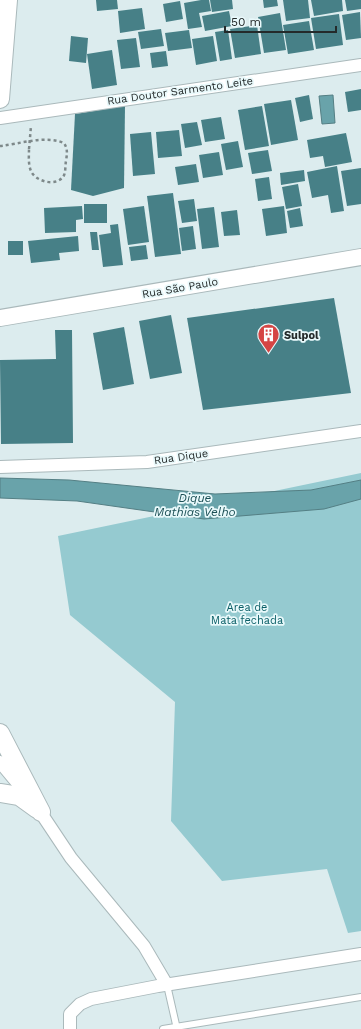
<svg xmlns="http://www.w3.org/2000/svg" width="361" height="1029" font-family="'Work Sans',sans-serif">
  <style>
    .green { fill: #95cad0 }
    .water { fill: #69a3aa; stroke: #547f84 }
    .building { fill: #478087 }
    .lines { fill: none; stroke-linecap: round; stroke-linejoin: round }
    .service-casing { stroke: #aab9bb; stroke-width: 8 }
    .minor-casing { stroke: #aab9bb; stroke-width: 14 }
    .tertiary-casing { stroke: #aab9bb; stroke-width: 18 }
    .secondary-casing { stroke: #aab9bb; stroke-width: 20 }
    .path { stroke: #7e898a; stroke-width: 2.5; stroke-dasharray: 3 3; stroke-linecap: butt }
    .service { stroke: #fff; stroke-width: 6 }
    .minor { stroke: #fff; stroke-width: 12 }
    .tertiary { stroke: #fff; stroke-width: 16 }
    .secondary { stroke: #fff; stroke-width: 18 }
    .path-bridge { stroke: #7e898a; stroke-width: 2.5; stroke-dasharray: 3 3; stroke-linecap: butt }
    .labels { text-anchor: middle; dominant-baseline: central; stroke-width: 3.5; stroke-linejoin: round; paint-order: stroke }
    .street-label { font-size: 11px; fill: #242a2a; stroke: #e9f9fb }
    .poi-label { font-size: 11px; font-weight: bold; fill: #242a2a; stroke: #e9f9fb; text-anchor: start }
    .park-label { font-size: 11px; fill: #0b5f67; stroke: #e9f9fb }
    .water-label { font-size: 12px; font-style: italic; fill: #1c5056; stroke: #e9f9fb }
  </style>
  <rect width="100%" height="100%" fill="#dcecee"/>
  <path class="green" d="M361,473V931L348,933L327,869L222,881L171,821L175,702L70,615L58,536Z"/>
  <g class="water">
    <path d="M333,95L335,123L322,124L319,96Z"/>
    <path d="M0,478L69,480L215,494L311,490L361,480V499L324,509L204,519L77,501L0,498Z"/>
  </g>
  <g class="building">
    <path d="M96,0H117L118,9L97,11Z"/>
    <path d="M201,0H209L211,11L199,13L202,27L188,29L184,3Z"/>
    <path d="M210,0H232L233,9L212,12Z"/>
    <path d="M263,0H277L278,6L264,8Z"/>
    <path d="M283,0H308L310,18L286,21Z"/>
    <path d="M311,0H342L343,11L314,16Z"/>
    <path d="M345,0H361V9L347,11Z"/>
    <path d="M180,1L183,19L166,22L163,4Z"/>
    <path d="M142,8L145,29L120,33L118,11Z"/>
    <path d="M229,11L232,26L205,31L202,16Z"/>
    <path d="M360,12L361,38L346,40L342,15Z"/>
    <path d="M280,13L286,50L264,53L258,17Z"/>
    <path d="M339,14L343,45L316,49L311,18Z"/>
    <path d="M309,21L314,50L288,54L283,25Z"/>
    <path d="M257,25L261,54L235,58L230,29Z"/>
    <path d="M161,29L164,46L141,49L138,32Z"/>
    <path d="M189,30L192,48L168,51L165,33Z"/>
    <path d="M228,30L232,59L220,61L215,32Z"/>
    <path d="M71,36L88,38L86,63L69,61Z"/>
    <path d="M213,36L217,61L196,65L192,39Z"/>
    <path d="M136,38L140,67L121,69L117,40Z"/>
    <path d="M112,50L117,85L92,89L87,54Z"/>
    <path d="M166,51L168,66L152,68L150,53Z"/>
    <path d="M361,89V110L348,112L345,92Z"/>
    <path d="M309,95L313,119L300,122L295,98Z"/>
    <path d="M291,100L298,140L271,145L264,104Z"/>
    <path d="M125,106L124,188L93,196L71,190L75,114Z"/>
    <path d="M262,106L269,146L245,150L238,110Z"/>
    <path d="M221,117L225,139L205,142L201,120Z"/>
    <path d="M197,122L202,145L185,148L181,124Z"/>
    <path d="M179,130L182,156L158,158L156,132Z"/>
    <path d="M151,132L155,174L133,176L130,134Z"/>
    <path d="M346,133L352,162L325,167L323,156L310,158L307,140Z"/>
    <path d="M238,141L243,167L226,170L221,144Z"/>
    <path d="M268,150L272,171L252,174L248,153Z"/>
    <path d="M219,152L223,175L203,178L199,155Z"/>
    <path d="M196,164L199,182L178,185L175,167Z"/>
    <path d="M337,166L344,211L331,213L328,195L312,198L307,172Z"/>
    <path d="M361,168V204L347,206L341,171Z"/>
    <path d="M304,170L305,181L281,185L280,173Z"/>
    <path d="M269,177L272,199L258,201L255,179Z"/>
    <path d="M298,184L302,206L286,209L282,187Z"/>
    <path d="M173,193L181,254L155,257L147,196Z"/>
    <path d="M194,199L197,221L182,223L178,201Z"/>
    <rect x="84" y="204" width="23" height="19"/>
    <path d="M82,206L83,219L76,220V232L45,233L44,208Z"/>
    <path d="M144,206L149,242L128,245L123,209Z"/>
    <path d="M284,206L287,233L266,236L262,209Z"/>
    <path d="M214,207L219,247L202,249L197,209Z"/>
    <path d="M300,208L303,226L290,228L287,211Z"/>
    <path d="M237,210L240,235L224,236L221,212Z"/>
    <path d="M118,224L123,265L103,267L99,235L111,233L110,225Z"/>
    <path d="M193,226L196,249L182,251L179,228Z"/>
    <path d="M90,232H97L99,250H92Z"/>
    <path d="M78,236L79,251L59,253L60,260L31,263L28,241Z"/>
    <rect x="8" y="241" width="15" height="14"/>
    <path d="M146,245L148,259L131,261L129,247Z"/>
    <path d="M334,298L351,393L203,410L187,318Z"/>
    <path d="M171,315L182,373L150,379L139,321Z"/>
    <path d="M124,327L134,384L103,390L93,333Z"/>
    <path d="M55,330H72L73,443L1,444L0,360L56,359Z"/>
  </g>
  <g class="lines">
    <defs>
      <g id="service">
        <path d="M167,985L177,1029"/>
        <path d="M163,1029L361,997"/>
      </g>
      <g id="minor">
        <path d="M0,118L361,65"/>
        <path d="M0,467L147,462L361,431"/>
        <path d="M0,762L24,791"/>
        <path d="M37,807L71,858L144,946L167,985"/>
        <path d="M70,1029V1014L80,1004L91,999L158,986L361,954"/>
      </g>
      <path id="tertiary" d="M0,318L361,257"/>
      <g id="secondary">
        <path d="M0,99L8,0"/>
        <path d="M0,733L41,812"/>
        <path d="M0,793L19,796L37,809"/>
      </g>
    </defs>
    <use href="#service" class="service-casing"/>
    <use href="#minor" class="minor-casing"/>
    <use href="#tertiary" class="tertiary-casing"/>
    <use href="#secondary" class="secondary-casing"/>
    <path class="path" d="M29,149L31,126"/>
    <use href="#service" class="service"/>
    <use href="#minor" class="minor"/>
    <use href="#tertiary" class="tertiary"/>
    <use href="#secondary" class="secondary"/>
    <path class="path-bridge" d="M0,146C19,144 46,135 64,143C68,149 67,154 66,161C65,166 66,173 63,177C55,187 35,181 31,171C28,164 29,156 29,149"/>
  </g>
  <defs>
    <symbol id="building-pin" viewBox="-11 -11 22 30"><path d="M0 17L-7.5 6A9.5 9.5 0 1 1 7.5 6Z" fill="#d54544" stroke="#e9f9fb"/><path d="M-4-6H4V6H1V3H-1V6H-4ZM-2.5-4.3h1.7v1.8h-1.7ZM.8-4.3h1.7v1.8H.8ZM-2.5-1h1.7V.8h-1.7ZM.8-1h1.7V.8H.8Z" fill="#fff"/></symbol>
  </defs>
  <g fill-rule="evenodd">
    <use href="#building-pin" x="256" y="322" width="25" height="34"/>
  </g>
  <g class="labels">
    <g class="street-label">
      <text transform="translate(180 91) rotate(-8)">Rua Doutor Sarmento Leite</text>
      <text transform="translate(180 288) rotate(-10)">Rua São Paulo</text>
      <text transform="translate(181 457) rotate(-8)">Rua Dique</text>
    </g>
    <g class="poi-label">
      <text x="284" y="335">Sulpol</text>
    </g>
    <g class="park-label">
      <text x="247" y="607">Area de<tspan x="247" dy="13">Mata fechada</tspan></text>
    </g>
    <g class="water-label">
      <text x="195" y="498">Dique<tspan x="195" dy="14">Mathias Velho</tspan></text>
    </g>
  </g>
  <path d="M225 26v6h111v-6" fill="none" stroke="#242a2a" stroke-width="2"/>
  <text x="231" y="26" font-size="12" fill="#242a2a" stroke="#e9f9fb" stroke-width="3" paint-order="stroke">50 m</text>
</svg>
